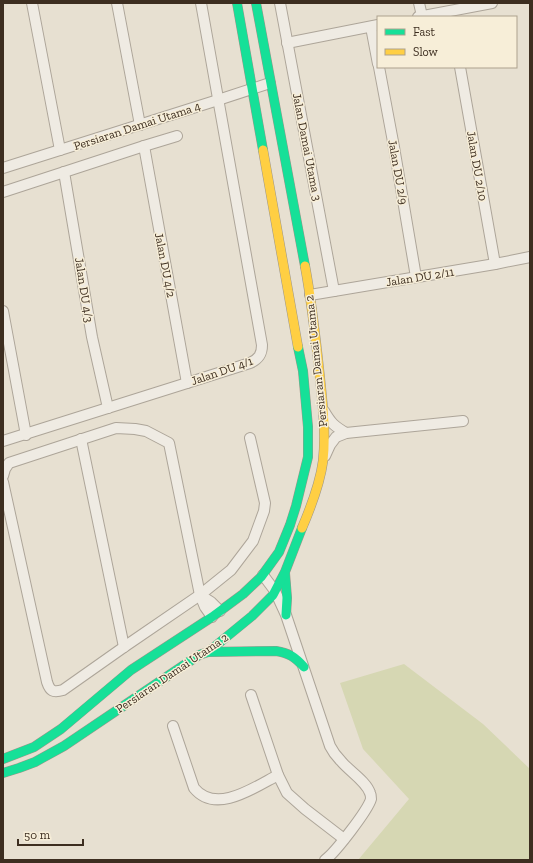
<svg xmlns="http://www.w3.org/2000/svg" width="533" height="863" font-family="'Zilla Slab',serif">
  <style>
    .green { fill: #d6d7b3 }
    .lines { fill: none; stroke-linecap: round; stroke-linejoin: round }
    .street-casing { stroke: #ada599; stroke-width: 12 }
    .fast-casing { stroke: #9c958a; stroke-width: 10 }
    .slow-casing { stroke: #9c958a; stroke-width: 10 }
    .street { stroke: #efebe3; stroke-width: 10 }
    .fast { stroke: #16e098; stroke-width: 9 }
    .slow { stroke: #ffcf43; stroke-width: 9 }
    .labels { text-anchor: middle; dominant-baseline: central; stroke-width: 3; stroke-linejoin: round; paint-order: stroke }
    .street-label { font-size: 12px; fill: #3d2e20; stroke: #f7eed8 }
  </style>
  <rect width="100%" height="100%" fill="#e7e0d1"/>
  <path class="green" d="M404,664L483,724L530,769V860H358L409,799L363,749L340,683Z"/>
  <g class="lines">
    <defs>
      <g id="street">
        <path d="M32,3L60,150"/>
        <path d="M117,3L140,125"/>
        <path d="M280,3L334,291"/>
        <path d="M419,3L422,16"/>
        <path d="M418,17L492,3"/>
        <path d="M371,27L378,64"/>
        <path d="M287,43L378,25"/>
        <path d="M379,67L394,147L416,277"/>
        <path d="M460,67L495,264"/>
        <path d="M144,146L187,383"/>
        <path d="M3,168L218,100L270,83"/>
        <path d="M64,172L92,337L108,408"/>
        <path d="M3,192L144,146L177,136"/>
        <path d="M310,295L495,264L530,257"/>
        <path d="M3,311L26,435"/>
        <path d="M324,411C331,423 334,426 346,433"/>
        <path d="M81,439L124,647"/>
        <path d="M3,441L187,383L250,363C259,359 262,354 262,345L201,3"/>
        <path d="M325,456L330,445L336,437L346,433L463,421"/>
        <path d="M3,476L5,469L9,463L116,428L135,429L146,431L169,443L200,595L205,607L212,617"/>
        <path d="M3,482L47,682C50,691 53,693 63,690L124,647L200,595L231,570L253,541L264,511L265,503L250,438"/>
        <path d="M263,575L275,591L286,615L330,746C333,752 337,757 341,761C349,771 366,781 370,793C371,795 371,797 371,799C368,810 335,853 325,860"/>
        <path d="M200,595L211,602L220,611"/>
        <path d="M251,695L278,775L287,793L305,809L344,839"/>
        <path d="M173,726L194,788C216,815 255,787 278,775"/>
      </g>
      <g id="fast">
        <path d="M237,3L263,150"/>
        <path d="M256,3L305,266"/>
        <path d="M285,573L287,598L286,615"/>
        <path d="M208,652L276,651C289,653 295,657 304,667"/>
        <path d="M3,759L34,747L61,729L131,670L212,617L243,594L261,577L279,552L290,525L296,506L308,457V427L303,371L298,347"/>
        <path d="M3,773L19,768L35,762L64,746L199,655L208,652L252,616L273,595L285,572L302,528"/>
      </g>
      <g id="slow">
        <path d="M263,150L298,347"/>
        <path d="M302,528C311,507 320,484 323,461C326,434 323,406 320,378C316,341 312,303 305,266"/>
      </g>
    </defs>
    <use href="#street" class="street-casing"/>
    <use href="#fast" class="fast-casing"/>
    <use href="#slow" class="slow-casing"/>
    <use href="#street" class="street"/>
    <use href="#fast" class="fast"/>
    <use href="#slow" class="slow"/>
  </g>
  <g class="labels">
    <g class="street-label">
      <text transform="translate(137 126) rotate(-18)">Persiaran Damai Utama 4</text>
      <text transform="translate(307 147) rotate(79)">Jalan Damai Utama 3</text>
      <text transform="translate(477 166) rotate(80)">Jalan DU 2/10</text>
      <text transform="translate(398 172) rotate(80)">Jalan DU 2/9</text>
      <text transform="translate(165 265) rotate(79)">Jalan DU 4/2</text>
      <text transform="translate(420 277) rotate(-9)">Jalan DU 2/11</text>
      <text transform="translate(84 290) rotate(81)">Jalan DU 4/3</text>
      <text transform="translate(316 361) rotate(-96)">Persiaran Damai Utama 2</text>
      <text transform="translate(222 371) rotate(-19)">Jalan DU 4/1</text>
      <text transform="translate(172 673) rotate(-34)">Persiaran Damai Utama 2</text>
    </g>
  </g>
  <rect width="533" height="863" fill="none" stroke="#3d2e20" stroke-width="8"/>
  <rect x="377" y="16" width="140" height="52" fill="#f7eed8" stroke="#ada18e"/>
  <rect x="385" y="29" width="20" height="6" fill="#16e098" stroke="#ada18e"/>
  <text x="413" y="36" font-size="12" fill="#3d2e20">Fast</text>
  <rect x="385" y="49" width="20" height="6" fill="#ffcf43" stroke="#ada18e"/>
  <text x="413" y="56" font-size="12" fill="#3d2e20">Slow</text>
  <path d="M18 839v6h65v-6" fill="none" stroke="#3d2e20" stroke-width="2"/>
  <text x="24" y="839" font-size="12" fill="#3d2e20" stroke="#f7eed8" stroke-width="3" paint-order="stroke">50 m</text>
</svg>
